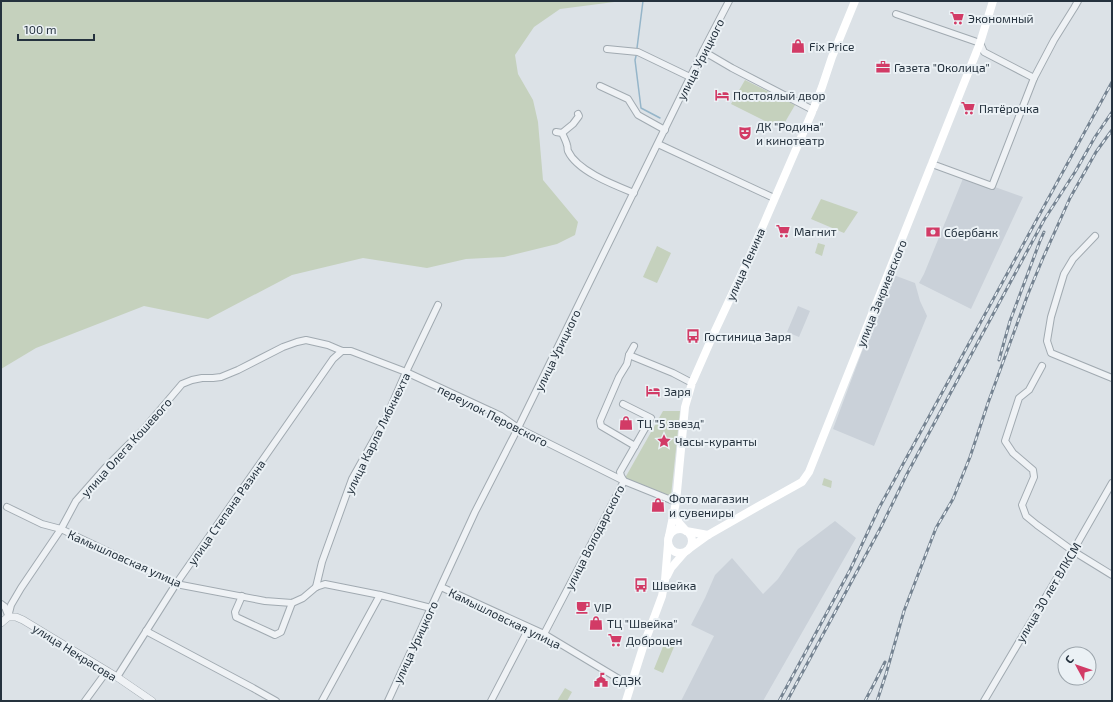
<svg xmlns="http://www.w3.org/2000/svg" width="1113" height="702" font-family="'Exo 2',sans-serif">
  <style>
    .built { fill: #cad1d9 }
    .green { fill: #c5d1bd }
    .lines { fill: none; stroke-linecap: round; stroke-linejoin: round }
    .stream { stroke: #95b5c9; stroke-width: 1.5 }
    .minor-casing { stroke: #a1aab1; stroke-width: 8 }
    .tertiary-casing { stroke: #a1aab1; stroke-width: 8 }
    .minor { stroke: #eff2f5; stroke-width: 6 }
    .tertiary { stroke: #eff2f5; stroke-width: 7 }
    .secondary { stroke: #fff; stroke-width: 8 }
    .rail-casing { stroke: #758391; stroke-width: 3 }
    .rail { stroke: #ebf1f5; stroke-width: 1.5; stroke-dasharray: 4.5; stroke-linecap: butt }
    .labels { text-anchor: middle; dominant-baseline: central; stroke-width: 4; stroke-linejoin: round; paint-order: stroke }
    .poi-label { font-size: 12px; fill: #25323e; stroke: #ebf1f5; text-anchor: start }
    .street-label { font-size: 12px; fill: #25323e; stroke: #ebf1f5 }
  </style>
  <rect width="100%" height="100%" fill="#dce2e7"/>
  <g class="built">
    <path d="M964,176L1023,197L971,309L919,283L924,274Z"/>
    <path d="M891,274L915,283L920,301L927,316L874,446L833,429Z"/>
    <path d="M798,306L810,311L799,337L787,332Z"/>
    <path d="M835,521L856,538L763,701H681L714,636L691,625L705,598L715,575L732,558L763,594L778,579L798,549Z"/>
  </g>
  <g class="green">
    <path d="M1,1H622L560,9L534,27L515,55L518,74L533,100L538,122L543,180L578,222L575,235L557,244L504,257L466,259L427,268L363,258L292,275L208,319L144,306L36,348L1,369Z"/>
    <path d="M745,80L795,105L781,129L731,104Z"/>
    <path d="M821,199L858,212L844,233L811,219Z"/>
    <path d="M818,243L825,245L822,256L815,253Z"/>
    <path d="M657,246L671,253L657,283L643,277Z"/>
    <path d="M663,411H680L671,496L625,478Z"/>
    <path d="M824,478L832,481L831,488L822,485Z"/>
    <path d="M664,644L674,647L663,673L654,669Z"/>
    <path d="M565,688L572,692L567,701H557Z"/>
  </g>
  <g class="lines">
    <g class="stream">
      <path d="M637,48L643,1"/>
      <path d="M636,56L635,60L641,108L660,118"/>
    </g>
    <defs>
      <g id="minor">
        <path d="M896,14L980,43L984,52L1034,78"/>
        <path d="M607,49L638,52L690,77"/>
        <path d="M703,51L732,68L813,110"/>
        <path d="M600,86L628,99L638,115L665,130"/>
        <path d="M556,132L562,133C564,137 566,141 567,145C568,147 567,148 568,151C577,171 614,185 634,193"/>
        <path d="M562,133L573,124L579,116L578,114"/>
        <path d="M658,144L774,198"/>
        <path d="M932,164L992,186L1034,78L1054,40L1074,8L1078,1"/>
        <path d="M1095,236L1073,259L1064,274L1051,317L1047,341L1051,353L1112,378"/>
        <path d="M634,346L629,355L627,364L619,377L600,421L601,426L635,446"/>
        <path d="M629,355L673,373L692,383"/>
        <path d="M1042,366L1029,390L1019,398L1005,441L1013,453L1033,470L1034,477L1022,505L1026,516L1037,525L1073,551L1112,575"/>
        <path d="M7,507L42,524L61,529L176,584L265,601L292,603L303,598L316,587L325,584L380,595L431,608"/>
        <path d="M316,587L322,562L352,479L385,420L406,372L438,305"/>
        <path d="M441,587L544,634L619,679L631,685"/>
        <path d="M242,596L235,612L236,617L275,635L281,632L292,603"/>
        <path d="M1,604L5,607L8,615"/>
        <path d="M8,617L11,605L21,588L61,529L76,501L106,467L143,430L182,384L192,380L202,378H213L221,377L238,370L283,347L297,342L306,340L328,345L342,351H351L406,372L501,416L518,428L624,481L676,502"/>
        <path d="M146,631L253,688L276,701"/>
        <path d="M544,634L624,481L621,476L620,472L651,418L623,404"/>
        <path d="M117,677L176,584L333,359L342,351"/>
        <path d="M85,701L107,671"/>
        <path d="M322,701L380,595"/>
        <path d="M388,701L475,512L518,428L703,51L729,1"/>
        <path d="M491,701L529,628"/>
        <path d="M984,701L1073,551L1112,483"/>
      </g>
      <path id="tertiary" d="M1,623L8,617H16L23,620L117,677L152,701"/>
    </defs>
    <use href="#minor" class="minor-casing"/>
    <use href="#tertiary" class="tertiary-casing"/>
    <use href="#minor" class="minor"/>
    <use href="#tertiary" class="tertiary"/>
    <g class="secondary">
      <path d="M675,512L679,523L686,531L708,535"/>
      <circle cx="680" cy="541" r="12"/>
      <path d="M669,536L676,502L685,407L692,383L714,333L749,258L813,110L822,87L832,57L855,1"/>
      <path d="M690,548L708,535L757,507L802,482L809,472L980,43L993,1"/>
      <path d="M667,576L671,568L684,553"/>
      <path d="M626,701L644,644L655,615L662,596L665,580L668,544"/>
    </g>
    <defs>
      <g id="rail">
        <path d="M999,360L1010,321L1040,241L1044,232"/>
        <path d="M779,701L850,570L879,508L1112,82"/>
        <path d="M787,701L881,527L907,474L944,405L1044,220L1075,172L1095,137L1112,112"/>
        <path d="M865,701L875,682L885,662"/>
        <path d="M877,701L886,674L904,611L936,528L953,499L970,457L988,403L1028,294L1043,258L1070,198L1096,152L1112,130"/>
      </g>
    </defs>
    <use href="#rail" class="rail-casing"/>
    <use href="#rail" class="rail"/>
  </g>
  <defs>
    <symbol id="supermarket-bare" viewBox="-9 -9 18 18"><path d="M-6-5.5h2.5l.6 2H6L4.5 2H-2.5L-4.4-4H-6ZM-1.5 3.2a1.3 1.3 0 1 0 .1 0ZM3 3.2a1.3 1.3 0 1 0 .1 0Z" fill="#d23b66" stroke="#ebf1f5" stroke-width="2.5" paint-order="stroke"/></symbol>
    <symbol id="shop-bare" viewBox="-9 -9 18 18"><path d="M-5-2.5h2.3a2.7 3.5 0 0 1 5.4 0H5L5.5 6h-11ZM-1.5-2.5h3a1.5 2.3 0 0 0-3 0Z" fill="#d23b66" stroke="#ebf1f5" stroke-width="2.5" paint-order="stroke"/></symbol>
    <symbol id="office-bare" viewBox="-9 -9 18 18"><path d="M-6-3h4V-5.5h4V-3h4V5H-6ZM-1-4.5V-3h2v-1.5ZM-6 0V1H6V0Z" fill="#d23b66" stroke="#ebf1f5" stroke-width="2.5" paint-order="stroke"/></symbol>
    <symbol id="hotel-bare" viewBox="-9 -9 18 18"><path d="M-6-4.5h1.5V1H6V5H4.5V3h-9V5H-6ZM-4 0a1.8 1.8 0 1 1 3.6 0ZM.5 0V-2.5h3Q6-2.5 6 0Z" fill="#d23b66" stroke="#ebf1f5" stroke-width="2.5" paint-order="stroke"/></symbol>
    <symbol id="theatre-bare" viewBox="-9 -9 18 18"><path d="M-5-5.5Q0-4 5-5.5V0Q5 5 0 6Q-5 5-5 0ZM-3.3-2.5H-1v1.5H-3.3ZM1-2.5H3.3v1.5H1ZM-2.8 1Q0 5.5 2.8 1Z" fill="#d23b66" stroke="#ebf1f5" stroke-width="2.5" paint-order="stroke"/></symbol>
    <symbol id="bank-bare" viewBox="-9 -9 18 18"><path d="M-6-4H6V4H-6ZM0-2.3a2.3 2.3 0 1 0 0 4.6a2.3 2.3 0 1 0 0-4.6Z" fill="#d23b66" stroke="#ebf1f5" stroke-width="2.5" paint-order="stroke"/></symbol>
    <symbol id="bus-bare" viewBox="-9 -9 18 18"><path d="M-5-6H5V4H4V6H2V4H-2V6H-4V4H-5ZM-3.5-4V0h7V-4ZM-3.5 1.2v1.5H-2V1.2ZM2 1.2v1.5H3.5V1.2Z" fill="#d23b66" stroke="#ebf1f5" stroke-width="2.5" paint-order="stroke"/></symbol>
    <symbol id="sight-bare" viewBox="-9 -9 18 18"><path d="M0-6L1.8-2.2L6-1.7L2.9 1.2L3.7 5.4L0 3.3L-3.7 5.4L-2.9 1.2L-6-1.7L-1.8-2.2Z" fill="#d23b66" stroke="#ebf1f5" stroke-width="2.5" paint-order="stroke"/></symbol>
    <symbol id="cafe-bare" viewBox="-9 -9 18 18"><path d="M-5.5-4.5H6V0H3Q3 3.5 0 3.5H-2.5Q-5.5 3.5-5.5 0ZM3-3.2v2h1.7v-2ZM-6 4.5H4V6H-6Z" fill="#d23b66" stroke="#ebf1f5" stroke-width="2.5" paint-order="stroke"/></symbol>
    <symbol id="civic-bare" viewBox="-9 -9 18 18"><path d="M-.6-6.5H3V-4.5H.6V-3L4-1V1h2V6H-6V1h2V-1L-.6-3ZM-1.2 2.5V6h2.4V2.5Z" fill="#d23b66" stroke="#ebf1f5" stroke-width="2.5" paint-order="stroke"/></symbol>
  </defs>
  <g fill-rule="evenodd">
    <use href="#supermarket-bare" x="947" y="8" width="20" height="20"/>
    <use href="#shop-bare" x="788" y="36" width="20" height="20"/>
    <use href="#office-bare" x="873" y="57" width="20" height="20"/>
    <use href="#hotel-bare" x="712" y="85" width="20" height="20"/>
    <use href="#supermarket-bare" x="958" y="98" width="20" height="20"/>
    <use href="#theatre-bare" x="735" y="123" width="20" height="20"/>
    <use href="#supermarket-bare" x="773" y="221" width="20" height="20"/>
    <use href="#bank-bare" x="923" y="222" width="20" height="20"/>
    <use href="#bus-bare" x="683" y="326" width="20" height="20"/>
    <use href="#hotel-bare" x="643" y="381" width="20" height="20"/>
    <use href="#shop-bare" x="616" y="413" width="20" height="20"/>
    <use href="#sight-bare" x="654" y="431" width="20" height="20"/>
    <use href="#shop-bare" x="648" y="495" width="20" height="20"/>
    <use href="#bus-bare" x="631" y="575" width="20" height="20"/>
    <use href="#cafe-bare" x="573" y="597" width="20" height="20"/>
    <use href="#shop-bare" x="586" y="613" width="20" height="20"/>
    <use href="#supermarket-bare" x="605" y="630" width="20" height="20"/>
    <use href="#civic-bare" x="591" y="670" width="20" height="20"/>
  </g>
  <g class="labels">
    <g class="poi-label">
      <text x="968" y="18">Экономный</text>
      <text x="809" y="46">Fix Price</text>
      <text x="894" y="67">Газета "Околица"</text>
      <text x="733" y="95">Постоялый двор</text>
      <text x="979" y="108">Пятёрочка</text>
      <text x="756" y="126">ДК "Родина"<tspan x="756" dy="14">и кинотеатр</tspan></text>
      <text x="794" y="231">Магнит</text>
      <text x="944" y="232">Сбербанк</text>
      <text x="704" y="336">Гостиница Заря</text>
      <text x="664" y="391">Заря</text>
      <text x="637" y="423">ТЦ "5 звезд"</text>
      <text x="675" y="441">Часы-куранты</text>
      <text x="669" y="498">Фото магазин<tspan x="669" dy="14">и сувениры</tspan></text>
      <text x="652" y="585">Швейка</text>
      <text x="594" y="607">VIP</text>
      <text x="607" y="623">ТЦ "Швейка"</text>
      <text x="626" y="640">Доброцен</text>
      <text x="612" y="680">СДЭК</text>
    </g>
    <g class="street-label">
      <text transform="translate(700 59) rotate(-63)">улица Урицкого</text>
      <text transform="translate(745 264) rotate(-66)">улица Ленина</text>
      <text transform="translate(881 293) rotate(-68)">улица Закриевского</text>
      <text transform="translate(557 350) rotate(-64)">улица Урицкого</text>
      <text transform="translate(493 415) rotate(27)">переулок Перовского</text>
      <text transform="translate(377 433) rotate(-64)">улица Карла Либкнехта</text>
      <text transform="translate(126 447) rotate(-48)">улица Олега Кошевого</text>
      <text transform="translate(226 512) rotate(-55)">улица Степана Разина</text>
      <text transform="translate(594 537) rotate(-63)">улица Володарского</text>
      <text transform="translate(125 558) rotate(24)">Камышловская улица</text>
      <text transform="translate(1048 592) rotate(-59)">улица 30 лет ВЛКСМ</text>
      <text transform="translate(505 618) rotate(26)">Камышловская улица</text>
      <text transform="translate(415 642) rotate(-65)">улица Урицкого</text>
      <text transform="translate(75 652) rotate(32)">улица Некрасова</text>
    </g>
  </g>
  <rect width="1113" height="702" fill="none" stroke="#25323e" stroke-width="4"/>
  <g transform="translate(1077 666) rotate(310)"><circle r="19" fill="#ebf1f5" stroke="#9ca5ac"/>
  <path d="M0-3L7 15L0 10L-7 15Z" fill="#d23b66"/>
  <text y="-6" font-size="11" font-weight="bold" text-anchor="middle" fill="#25323e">С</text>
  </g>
  <path d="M18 34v6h76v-6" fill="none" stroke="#25323e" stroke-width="2"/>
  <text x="24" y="34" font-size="12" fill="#25323e" stroke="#ebf1f5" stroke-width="3" paint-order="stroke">100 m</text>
</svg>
